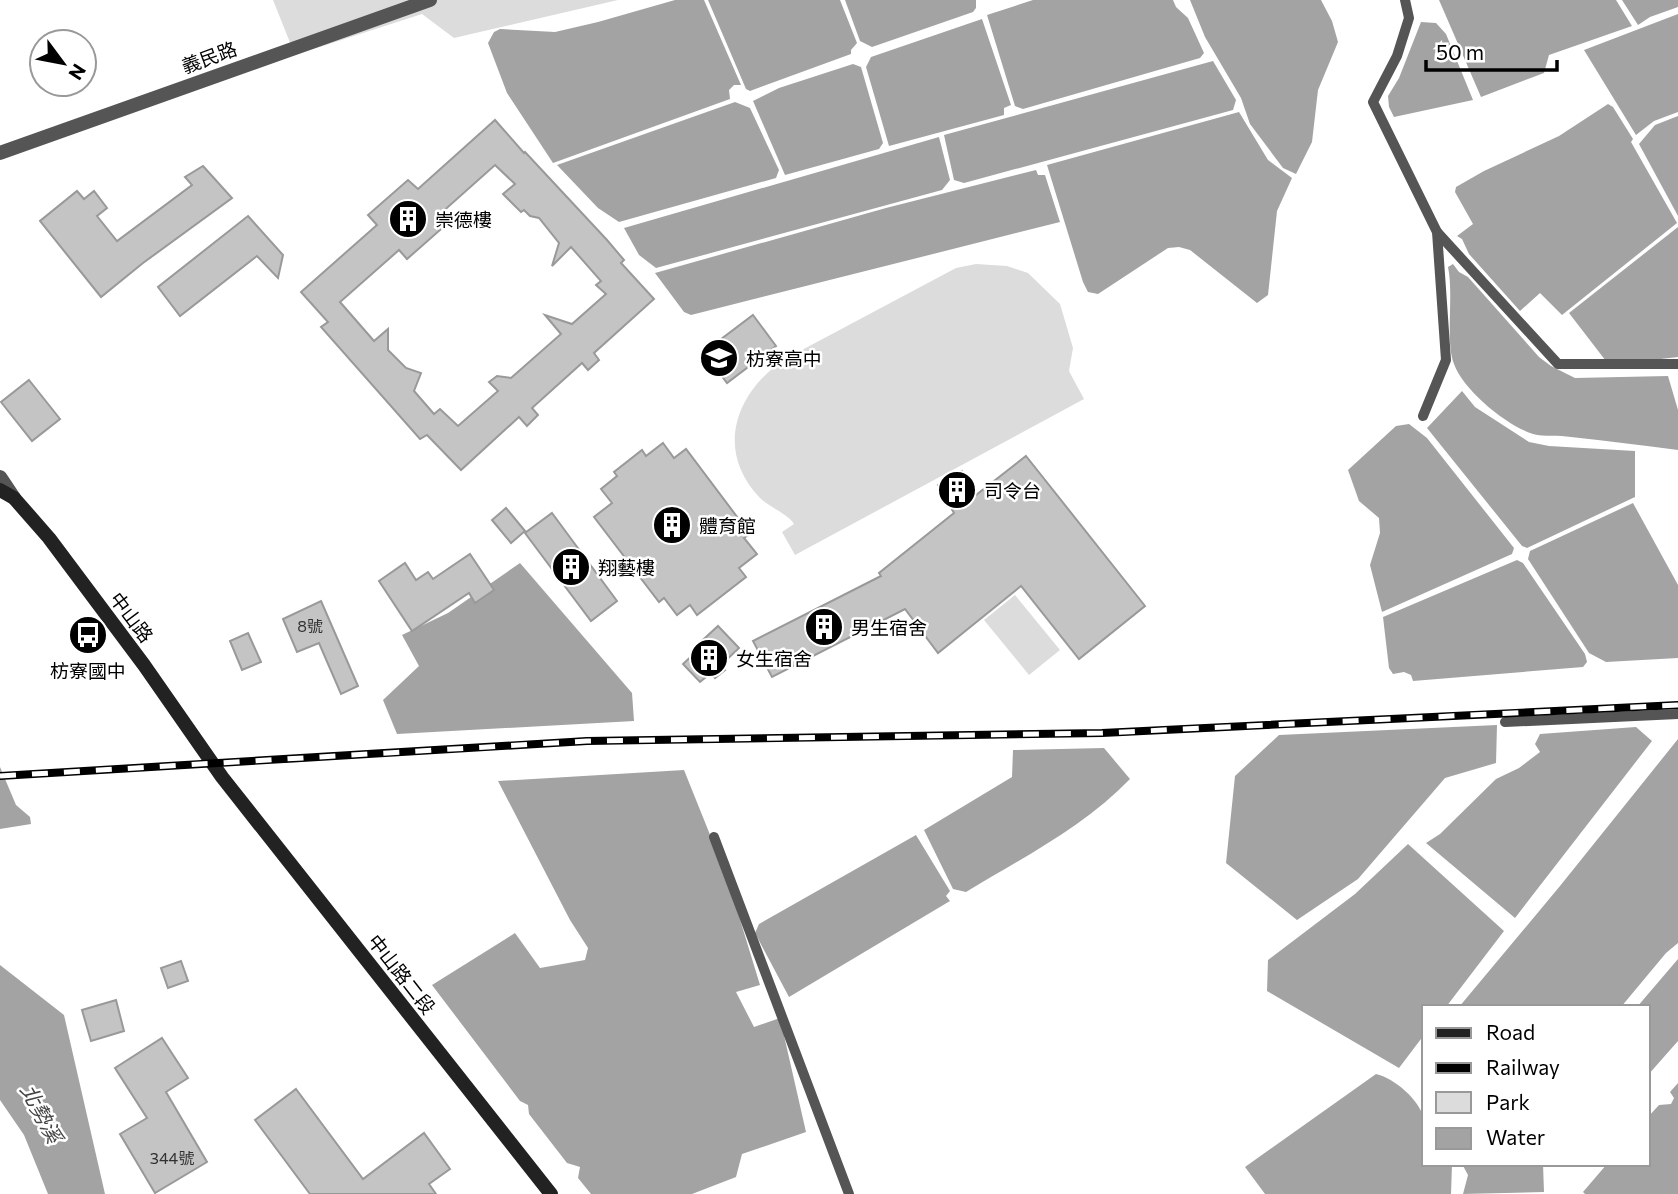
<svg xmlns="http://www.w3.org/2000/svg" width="1678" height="1194" font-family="Commissioner,'Noto Sans TC',sans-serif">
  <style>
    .green { fill: #dcdcdc }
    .water { fill: #a3a3a3 }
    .building { fill: #c4c4c4; stroke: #999; stroke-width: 2; fill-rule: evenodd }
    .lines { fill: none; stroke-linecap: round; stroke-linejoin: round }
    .lane { stroke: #555; stroke-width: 10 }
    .street { stroke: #555; stroke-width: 14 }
    .secondary { stroke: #222; stroke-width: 14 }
    .rail-casing { stroke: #000; stroke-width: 8 }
    .rail { stroke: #fff; stroke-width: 5; stroke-dasharray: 16; stroke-linecap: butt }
    .labels { text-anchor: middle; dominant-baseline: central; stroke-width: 5; stroke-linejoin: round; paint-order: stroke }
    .number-label { font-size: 16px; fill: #313131 }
    .street-label { font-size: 19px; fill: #000; stroke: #fff }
    .poi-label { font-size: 19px; fill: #000; stroke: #fff; text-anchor: start }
    .water-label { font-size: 21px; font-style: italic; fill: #444; stroke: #fff }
  </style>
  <rect width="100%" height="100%" fill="#fff"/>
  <g class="green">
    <path d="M273,0H618L454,38L422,14L295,55Z"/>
    <path d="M976,264L1007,266L1028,273L1060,304L1073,348L1069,371L1084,399L795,555L782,532L794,524C787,513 770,508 760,498C714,450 736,392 785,359L956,268Z"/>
    <path d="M1015,595L1060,650L1029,675L984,620Z"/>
  </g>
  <g class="water">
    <path d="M675,0H704L741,85H734L729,90L730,99L553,163L507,93L488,43L494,32L500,29L555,32L598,22Z"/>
    <path d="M708,0H840L857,43L851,50V54L750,91L746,89Z"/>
    <path d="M845,0H976V8L973,12L872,47L860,41Z"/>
    <path d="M1033,0H1173L1176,7L1188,18L1204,53L1200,58L1023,109L1015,106L987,15Z"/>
    <path d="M1190,0H1321L1332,21L1338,42L1318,90L1312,142L1296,174L1283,168L1250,124L1241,98L1205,37Z"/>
    <path d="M1439,0H1616L1632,26L1549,55L1544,73L1481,97Z"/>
    <path d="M1622,0H1678V7L1650,17L1638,25Z"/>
    <path d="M1678,14V112L1654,121L1636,135L1584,50Z"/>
    <path d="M982,19L1011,105L1004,108V115L889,146L866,67L871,57Z"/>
    <path d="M1421,22L1436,23L1446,34L1473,100L1394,117L1389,107L1388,96L1399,78Z"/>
    <path d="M1213,61L1236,100L1233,110L964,183L954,180L944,135Z"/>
    <path d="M853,64L861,67L883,143L879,149L785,175L753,101L779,88Z"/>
    <path d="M735,102L750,108L779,170L776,178L619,222L598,208L557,165Z"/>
    <path d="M1608,104L1613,107L1633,139L1631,142L1677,223L1562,315L1540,293L1520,311L1469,254L1462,239L1457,236L1473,224L1455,192L1456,187L1484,171L1559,136Z"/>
    <path d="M1239,112L1268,160L1292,178L1277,211L1268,295L1257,303L1190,250L1179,247L1168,248L1098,294L1088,292L1083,282L1047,165Z"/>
    <path d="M1678,116V216L1639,144L1655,125Z"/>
    <path d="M939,137L950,180L942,190L656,268L639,255L624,228Z"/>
    <path d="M1036,170L1038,175H1045L1060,222L691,315L684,312L655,273L886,208Z"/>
    <path d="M1678,227V357L1609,365L1569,313Z"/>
    <path d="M1453,264L1459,272L1468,277L1539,357L1551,366L1575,378L1668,376L1678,410V450C1642,445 1607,441 1571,437C1559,435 1544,437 1533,434C1507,426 1463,390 1454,364C1445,341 1454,295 1448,267Z"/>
    <path d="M1462,391L1475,407L1529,442L1549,446L1635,451V497L1527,548L1522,546L1427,428Z"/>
    <path d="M1409,424L1427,438L1514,548L1512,554L1382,612L1370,565L1380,533L1379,518L1359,501L1348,470L1396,426Z"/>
    <path d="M1633,503L1678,585V658L1606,662L1589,653L1528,559L1530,551Z"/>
    <path d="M1517,560L1523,563L1585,654L1587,662L1583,667L1413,681L1411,675L1404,672L1393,674L1389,668L1383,617Z"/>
    <path d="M520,563L632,693L634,721L397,734L383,700L419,666L402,635L448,613Z"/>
    <path d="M1497,725L1496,763L1445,778L1358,879L1297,920L1226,863L1235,776L1279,735Z"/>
    <path d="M1636,727L1652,741L1515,918L1426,843L1440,834L1496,779L1519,768L1540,752L1535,744L1540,734Z"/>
    <path d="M1678,739V943L1666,953L1621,1007H1459L1560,886Z"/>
    <path d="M1104,748L1130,779C1084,827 1022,858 966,892L953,889L924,830L1012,777L1013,750Z"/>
    <path d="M0,767L16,805L30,817L31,824L0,829Z"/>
    <path d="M684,770L727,877L760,985L736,992L754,1027L780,1018L806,1132L742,1154L736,1177L692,1194H591L578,1178L580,1167L567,1163L529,1114L528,1105L520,1101L432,985L515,933L540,968L585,960L588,948L570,920L498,781Z"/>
    <path d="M916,835L950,891L946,896L950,901L789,997L755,933L759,924Z"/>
    <path d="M1408,844L1504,931L1446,1007H1424V1035L1399,1068L1267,991L1268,960L1355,894Z"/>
    <path d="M1678,959V1041L1648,1075V1007H1637Z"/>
    <path d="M0,965L64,1015L105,1194H48L24,1135L0,1100Z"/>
    <path d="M1376,1074C1394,1078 1420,1100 1424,1119C1427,1132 1424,1150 1424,1164H1452L1451,1194H1265L1245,1167Z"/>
    <path d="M1678,1083V1194H1585L1583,1192L1607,1164H1648V1117L1659,1105L1671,1104L1674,1098L1670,1092Z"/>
    <path d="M1462,1164H1543L1544,1192L1463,1194L1468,1175Z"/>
  </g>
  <g class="building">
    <path d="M495,120L524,153L525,152L607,240L624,260L621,263L654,299L594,353L599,360L588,370L582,363L532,408L538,415L527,426L519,417L461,470L427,435L420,439L321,327L328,322L301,292L377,225L368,215L408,180L418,189ZM495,165L515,184L503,194L521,212L524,210L530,216L539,218L559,243L552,266L571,247L601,281L596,285L606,294L572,324L545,315L561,334L511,378L497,376L489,382L498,391L458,426L440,409L434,414L414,391L421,373L406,368L388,350V329L374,341L340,302L399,250L407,259L448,223L440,214Z"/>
    <path d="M203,166L232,198L143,263L101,297L40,221L77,191L84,199L94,191L107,208L97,216L117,241L192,185L185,177Z"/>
    <path d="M248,216L283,255L278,278L257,256L180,316L158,287Z"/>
    <path d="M753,315L776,346L727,383L704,352Z"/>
    <path d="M29,380L60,419L32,441L1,402Z"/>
    <path d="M663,443L674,458L686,449L750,534L744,538L757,554L739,568L746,577L697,615L690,605L677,615L664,598L659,602L594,517L612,503L601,489L617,476L614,472L642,450L646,456Z"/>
    <path d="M1026,456L1145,606L1079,659L1021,586L938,653L905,609L772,677L753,641L881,576L879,573L954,513L938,485L962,471L976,495Z"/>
    <path d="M506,508L525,531L511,543L492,520Z"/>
    <path d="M552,513L617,601L591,621L525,533Z"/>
    <path d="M470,554L494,590L475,603L469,593L412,631L379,581L405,563L416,580L428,572L433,579Z"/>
    <path d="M321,601L358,686L341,694L319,643L297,652L283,619Z"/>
    <path d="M718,626L739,648L721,665L725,670L715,678L711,673L700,682L683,664L696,652L693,649Z"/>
    <path d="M248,633L261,662L242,670L230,641Z"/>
    <path d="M181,961L188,981L168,988L161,968Z"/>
    <path d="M116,1000L124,1031L91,1041L82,1010Z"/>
    <path d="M162,1038L188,1078L166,1092L207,1162L155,1193L120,1134L147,1118L115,1068Z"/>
    <path d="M296,1089L363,1179L424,1133L450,1169L429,1184L436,1194H310L255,1120Z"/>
  </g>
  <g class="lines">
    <g class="lane">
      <path d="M1405,0L1409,18L1397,56L1373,102L1437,232L1446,360L1423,416"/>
      <path d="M1437,232L1558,364H1678"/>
      <path d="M1505,722L1678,714"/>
      <path d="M714,837L849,1194"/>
    </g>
    <g class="street">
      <path d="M0,153L430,0"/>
      <path d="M0,477L14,498"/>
    </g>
    <path class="secondary" d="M0,490L14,498L49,538L144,665L222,777L551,1194"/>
    <defs>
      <path id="rail" d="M0,776L587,741L1102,733L1678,705"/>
    </defs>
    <use href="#rail" class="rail-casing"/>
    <use href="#rail" class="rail"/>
  </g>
  <defs>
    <symbol id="building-disc" viewBox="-11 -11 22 22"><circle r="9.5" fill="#000" stroke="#fff"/><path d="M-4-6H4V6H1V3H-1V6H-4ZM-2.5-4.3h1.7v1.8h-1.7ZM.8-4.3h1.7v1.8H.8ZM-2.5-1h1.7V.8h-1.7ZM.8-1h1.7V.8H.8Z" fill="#fff"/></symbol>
    <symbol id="school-disc" viewBox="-11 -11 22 22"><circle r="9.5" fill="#000" stroke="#fff"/><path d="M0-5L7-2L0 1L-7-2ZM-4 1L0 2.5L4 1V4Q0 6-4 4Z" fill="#fff"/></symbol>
    <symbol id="bus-disc" viewBox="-11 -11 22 22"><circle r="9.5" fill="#000" stroke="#fff"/><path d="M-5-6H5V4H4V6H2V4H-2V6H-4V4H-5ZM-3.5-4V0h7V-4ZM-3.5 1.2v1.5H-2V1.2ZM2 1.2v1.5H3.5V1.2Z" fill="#fff"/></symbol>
  </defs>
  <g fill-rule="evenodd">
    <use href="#building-disc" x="386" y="197" width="44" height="44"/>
    <use href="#school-disc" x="697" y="336" width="44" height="44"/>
    <use href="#building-disc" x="935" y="468" width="44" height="44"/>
    <use href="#building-disc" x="650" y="503" width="44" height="44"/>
    <use href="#building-disc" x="549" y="545" width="44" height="44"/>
    <use href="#building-disc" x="802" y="605" width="44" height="44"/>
    <use href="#bus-disc" x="66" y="613" width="44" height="44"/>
    <use href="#building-disc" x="687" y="636" width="44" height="44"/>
  </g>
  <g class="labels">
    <g class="number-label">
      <text x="310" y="625">8號</text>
      <text x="172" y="1157">344號</text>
    </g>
    <g class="street-label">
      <text transform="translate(209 57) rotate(-20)">義民路</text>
      <text transform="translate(132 617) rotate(53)">中山路</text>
      <text transform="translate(402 974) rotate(52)">中山路二段</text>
    </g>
    <g class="poi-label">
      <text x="435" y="219">崇德樓</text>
      <text x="746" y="358">枋寮高中</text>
      <text x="984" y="490">司令台</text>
      <text x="699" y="525">體育館</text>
      <text x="598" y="567">翔藝樓</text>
      <text x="851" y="627">男生宿舍</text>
      <text x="736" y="658">女生宿舍</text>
      <text x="88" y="670" text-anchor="middle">枋寮國中</text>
    </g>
    <g class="water-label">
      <text transform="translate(42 1113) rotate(62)">北勢溪</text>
    </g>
  </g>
  <rect x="1422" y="1005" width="228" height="161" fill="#ffffff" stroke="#999999" stroke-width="2"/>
  <rect x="1436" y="1028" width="35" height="10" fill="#222222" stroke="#999999" stroke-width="2"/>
  <text x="1486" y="1040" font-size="21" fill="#000000">Road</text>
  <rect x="1436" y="1063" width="35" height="10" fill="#000000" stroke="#999999" stroke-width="2"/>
  <text x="1486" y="1075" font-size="21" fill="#000000">Railway</text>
  <rect x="1436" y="1092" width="35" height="21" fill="#dcdcdc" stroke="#999999" stroke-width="2"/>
  <text x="1486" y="1110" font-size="21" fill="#000000">Park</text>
  <rect x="1436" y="1128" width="35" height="21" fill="#a3a3a3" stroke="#999999" stroke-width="2"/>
  <text x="1486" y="1145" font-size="21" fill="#000000">Water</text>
  <g transform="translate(63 63) rotate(122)"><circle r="33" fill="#ffffff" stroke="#999999" stroke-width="2"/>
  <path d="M0-5L12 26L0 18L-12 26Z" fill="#000000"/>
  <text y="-10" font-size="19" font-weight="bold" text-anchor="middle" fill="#000000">N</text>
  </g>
  <path d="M1426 60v10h131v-10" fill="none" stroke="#000000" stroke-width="3.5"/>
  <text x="1436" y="60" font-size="21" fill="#000000" stroke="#ffffff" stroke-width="5" paint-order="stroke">50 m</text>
</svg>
